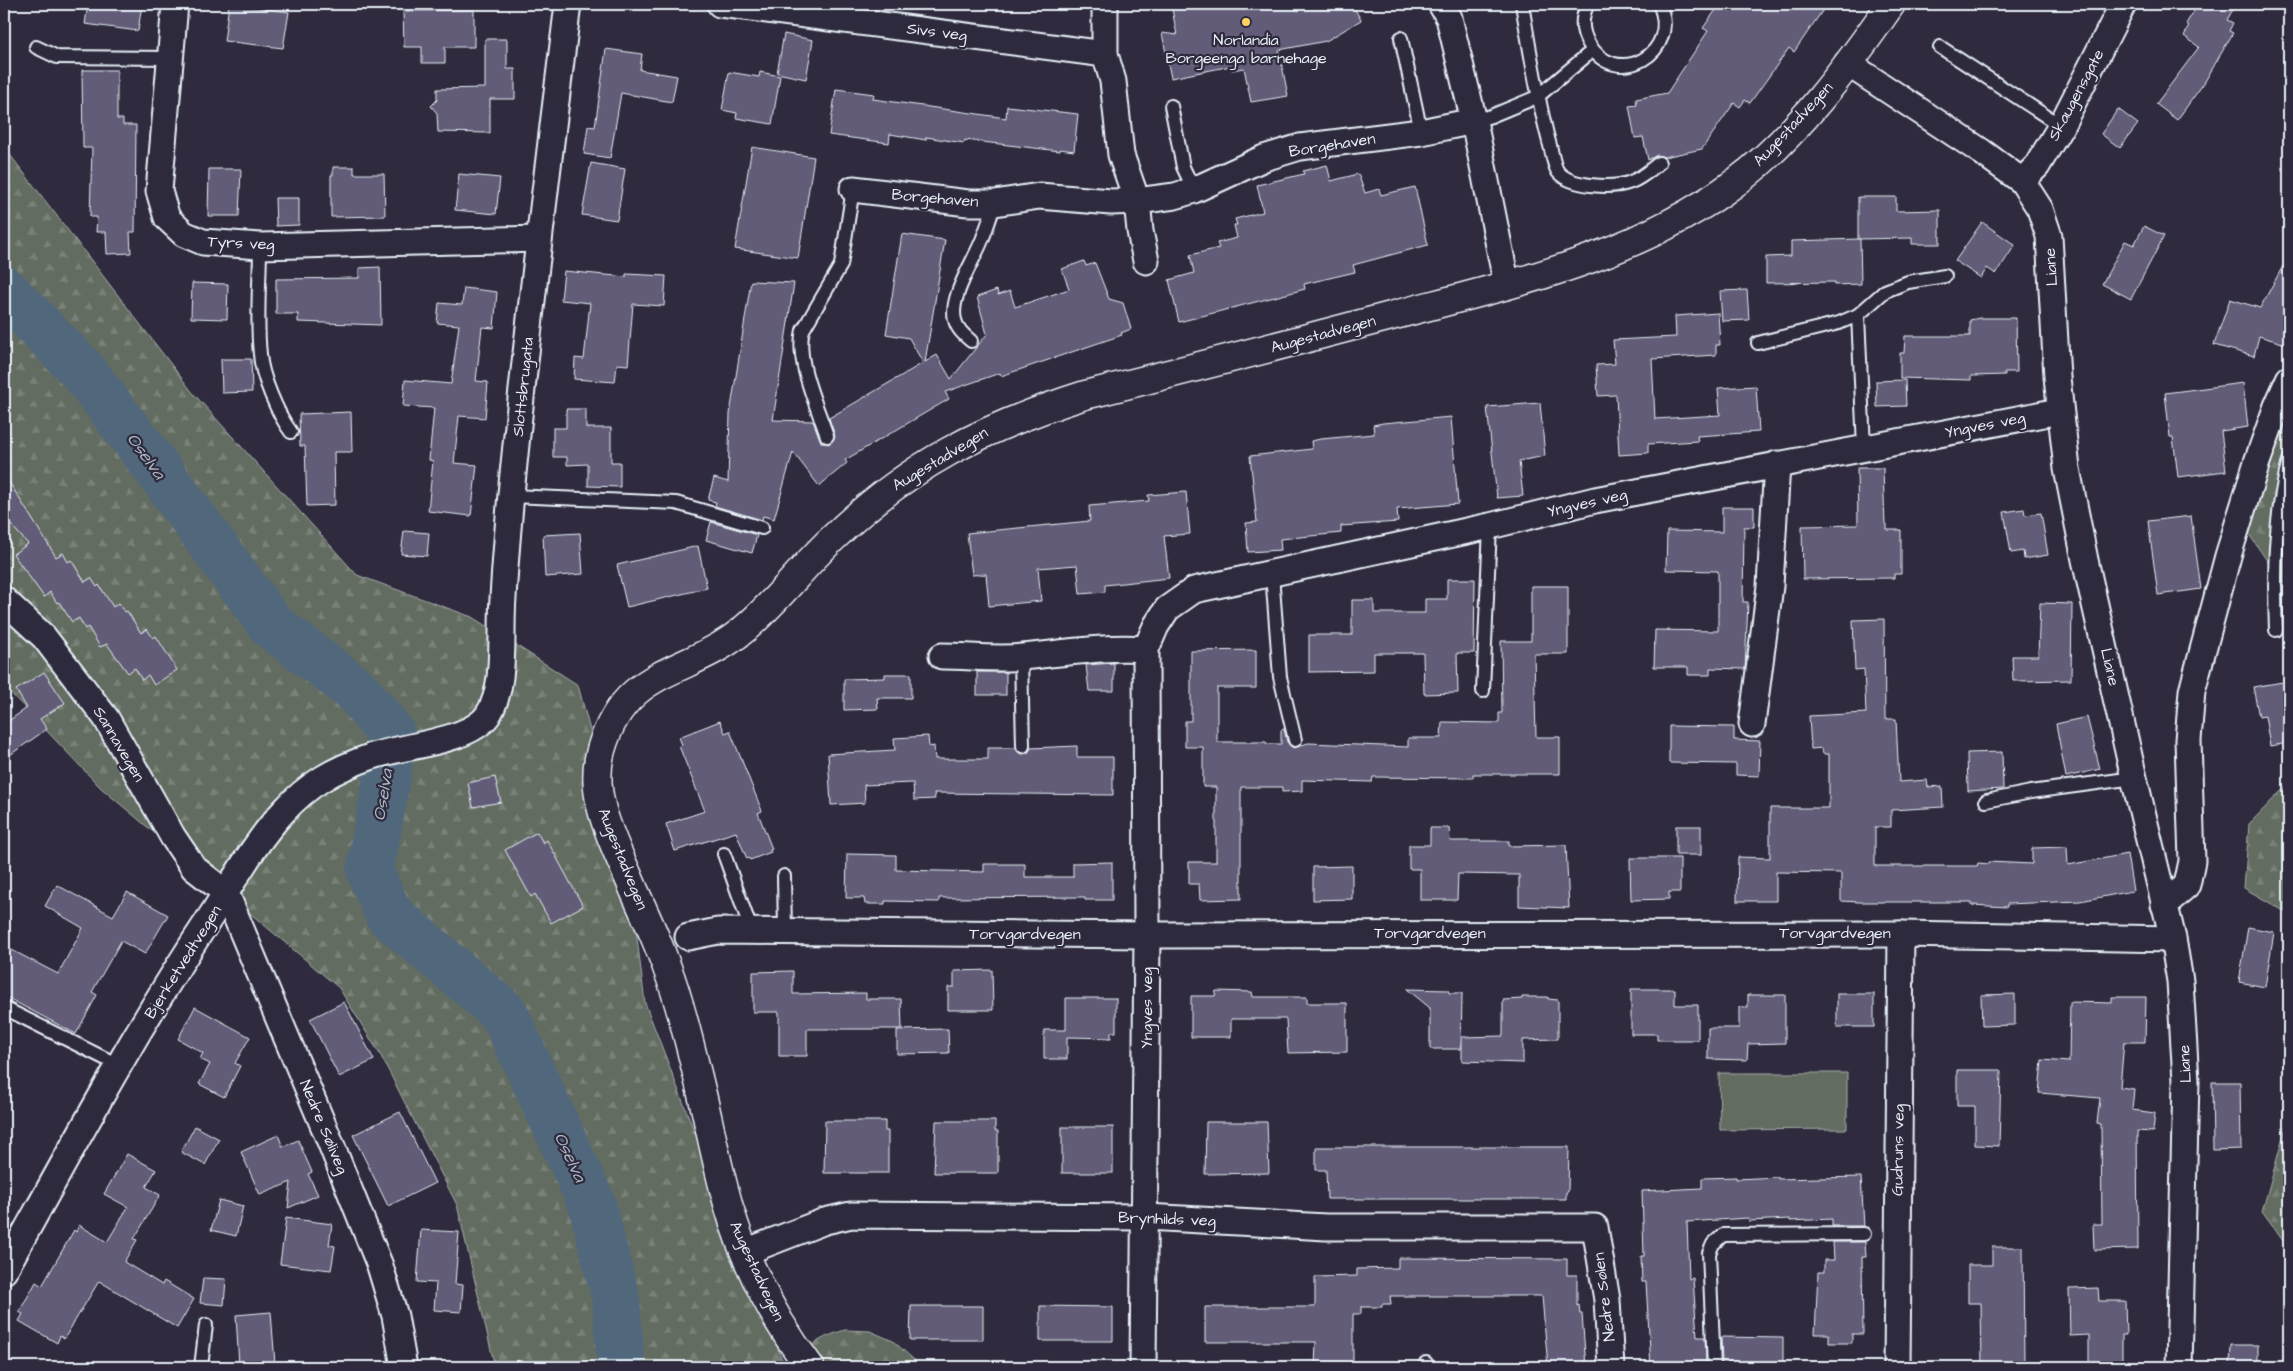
<svg xmlns="http://www.w3.org/2000/svg" width="2293" height="1371" font-family="'Architects Daughter',sans-serif">
  <style>
    .forest { fill: url(#forest-firs); stroke: #a6aeac }
    .pitch { fill: #636c60; stroke: #a6aeac }
    .lines { fill: none; stroke-linecap: round; stroke-linejoin: round }
    .river { stroke: #51677c; stroke-width: 48 }
    .building { fill: #625b78; stroke: #e8f1f8 }
    .lane-casing { stroke: #e8f1f8; stroke-width: 16 }
    .street-casing { stroke: #e8f1f8; stroke-width: 29 }
    .secondary-casing { stroke: #e8f1f8; stroke-width: 31 }
    .lane { stroke: #2f2a3d; stroke-width: 12 }
    .street { stroke: #2f2a3d; stroke-width: 25 }
    .secondary { stroke: #2f2a3d; stroke-width: 28 }
    .poi-dot { fill: #ffd166; stroke: #2f2a3d; stroke-width: 2 }
    .labels { text-anchor: middle; dominant-baseline: central; stroke-width: 4.5; stroke-linejoin: round; paint-order: stroke }
    .street-label { font-size: 16px; fill: #e8f1f8; stroke: #2f2a3d }
    .poi-label { font-size: 16px; fill: #e8f1f8; stroke: #2f2a3d }
    .water-label { font-size: 18px; font-style: italic; fill: #acbac6; stroke: #2f2a3d }
  </style>
  <defs>
    <pattern id="forest-firs" width="22" height="20" patternUnits="userSpaceOnUse" patternTransform="scale(1.25)"><rect width="22" height="20" fill="#636c60"/><path d="M5 1l3.5 6h-7zM16 11l3.5 6h-7z" fill="#798178"/></pattern>
  </defs>
  <rect width="100%" height="100%" fill="#2f2a3d"/>
  <filter id="ink" filterUnits="userSpaceOnUse"><feTurbulence type="fractalNoise" baseFrequency=".02" numOctaves="2"/><feDisplacementMap in="SourceGraphic" scale="10" xChannelSelector="R" yChannelSelector="G"/><feConvolveMatrix kernelMatrix="1 2 1 2 8 2 1 2 1" color-interpolation-filters="sRGB"/></filter>
  <g filter="url(#ink)">
    <g class="forest">
      <path d="M4,147L193,393L357,575L472,617L578,685L630,881L645,1003L785,1367H495L457,1205L381,1056L339,988L101,788L4,686Z"/>
      <path d="M2289,401V593L2242,524Z"/>
      <path d="M2289,783V914L2244,888L2249,824Z"/>
      <path d="M2289,1116V1249L2262,1212Z"/>
      <path d="M845,1330L870,1331L893,1341L922,1367H792C808,1345 819,1338 845,1330Z"/>
    </g>
    <path class="pitch" d="M1719,1073H1847V1129L1720,1130Z"/>
    <g class="lines">
      <path class="river" d="M4,290L82,370L156,467L271,625L356,690L391,733L388,771L370,871L389,915L504,1013L592,1204L616,1299L621,1367"/>
    </g>
    <g class="building">
      <path d="M88,4H142L138,31L85,24Z"/>
      <path d="M229,4L289,12L283,48L224,41Z"/>
      <path d="M1171,4H1352L1361,20L1326,41L1279,50L1288,96L1251,102L1244,68L1232,70L1231,66L1171,78L1162,33L1177,35Z"/>
      <path d="M1720,4H1827L1794,52L1789,48L1750,103L1745,100L1740,107L1734,103L1702,149L1664,157L1657,155L1648,160L1643,137L1635,138L1629,106L1637,105L1636,99L1667,93L1708,31L1703,28Z"/>
      <path d="M2198,4H2236L2227,20L2233,23L2229,31L2233,33L2204,83L2177,120L2156,104L2199,47L2184,36L2189,26L2186,24Z"/>
      <path d="M474,10V47H445V63H422V47H404L403,11Z"/>
      <path d="M784,34L813,40L806,79L777,73Z"/>
      <path d="M485,39H507V69H515V99H490V133L438,132L437,113L431,106L437,100V89L485,88Z"/>
      <path d="M606,49L642,54L640,70L677,76L672,102L621,93L610,158L584,154L588,126L595,127Z"/>
      <path d="M82,70H117V119H123V125H136L135,232H130L131,253L107,254L106,232H96L97,217H90L92,148H83Z"/>
      <path d="M729,72L759,77L760,72L780,76L772,124L736,118L737,113L722,110Z"/>
      <path d="M836,89L874,94L873,99L1006,118L1007,106L1078,114L1074,151L1060,149V151L965,140L964,143L926,137V140L890,134L889,143L829,135Z"/>
      <path d="M2118,109L2138,124L2120,148L2101,134Z"/>
      <path d="M752,147L814,157L798,258L735,249Z"/>
      <path d="M591,163L625,169L617,220L582,215Z"/>
      <path d="M1327,165L1331,181L1358,174L1365,193L1379,189L1381,195L1415,187L1428,245L1353,265L1355,272L1304,284L1305,289L1179,322L1169,280L1194,273L1190,255L1219,248L1217,243L1237,238L1234,225H1237L1235,219L1263,212L1257,185L1304,174L1303,171Z"/>
      <path d="M333,167H354V174H384L385,216L331,217V175H333Z"/>
      <path d="M209,169H241L239,216H208Z"/>
      <path d="M459,174L500,178L496,214L455,210Z"/>
      <path d="M1858,197H1896V211L1940,210V244H1912V238L1858,239Z"/>
      <path d="M275,198H299V225L276,226Z"/>
      <path d="M1982,222L2015,245L1996,274L1987,268L1981,278L1955,261Z"/>
      <path d="M2144,226L2164,236L2131,299L2102,284L2125,241L2134,245Z"/>
      <path d="M902,234L945,240L925,362L937,355L951,379L987,334L977,297L997,290L998,295L1010,291L1015,307L1069,289L1062,269L1084,261L1086,266L1095,263L1109,299L1123,303L1131,329L1121,333L1122,335L1001,376L1000,373L945,392L949,399L845,460L847,463L819,486L793,452L774,519L763,516L762,520L715,506L716,502L708,500L714,478L728,482L730,414L751,281L794,283L773,420L813,421L821,442L829,444L835,437L829,418L923,363L909,338L886,334Z"/>
      <path d="M1860,239L1861,284L1835,285V282L1766,283V257L1791,256V241Z"/>
      <path d="M2289,255V345L2259,336L2254,356L2214,345L2230,299L2260,308Z"/>
      <path d="M380,267L381,325L298,322V314H276V279L359,278V268Z"/>
      <path d="M564,271L626,277V274L666,276L664,306L633,304L628,365L617,364L615,382L574,379L575,358L584,359L590,303L561,300Z"/>
      <path d="M192,283L228,284L227,319L191,318Z"/>
      <path d="M464,288L497,292L494,328L482,327L476,381L488,382L485,418L459,416L454,463L477,465L471,516L428,511L433,461L429,460L434,408L403,406L405,380L451,384L459,325L437,323L439,303L462,305Z"/>
      <path d="M1747,290L1749,320L1722,321L1720,291Z"/>
      <path d="M1718,313L1720,345H1716V355L1652,359L1655,419L1720,415L1718,388L1756,386L1759,432L1697,436L1698,441L1648,444V453L1619,455L1616,395L1598,396L1596,365L1615,364L1613,340L1676,337L1675,316Z"/>
      <path d="M1980,318H2016L2017,372H2005V375L1971,376V380L1900,378V353H1904L1905,336H1970V320Z"/>
      <path d="M221,359H251L252,392L222,393Z"/>
      <path d="M1905,380L1906,406L1877,407L1876,381Z"/>
      <path d="M2243,383L2248,427L2221,431L2226,471L2178,477L2173,437H2170L2165,393Z"/>
      <path d="M1540,403L1545,456L1519,461L1523,496L1497,498L1487,407Z"/>
      <path d="M566,409H586V428H611V462H620V487L588,486V464L567,465V457H553V428H566Z"/>
      <path d="M351,412L352,452H334L335,505L307,506L305,446H300L299,414Z"/>
      <path d="M1451,417L1458,504L1397,509L1398,522L1341,526V533L1280,539L1281,550L1248,552L1246,523L1257,522L1250,456L1312,449L1311,441L1321,439L1374,434L1373,425L1383,423Z"/>
      <path d="M1857,468H1883L1885,524H1887V530H1901V574H1894V578L1803,579L1802,526L1858,525Z"/>
      <path d="M4,474L56,557L63,553L68,562L71,560L85,582L91,578L97,587L99,585L113,607L119,603L125,612L127,611L141,633L147,629L153,638L156,636L177,670L154,685L148,675L142,680L135,668L128,673L107,644L100,647L88,627L85,629L79,618L72,622L59,602L57,603L50,592L44,597L13,554L28,544L4,517Z"/>
      <path d="M1186,492L1190,534L1164,536L1169,578L1105,585V592L1080,594L1077,565L1038,568L1041,601L989,606L986,574L972,575L967,533L1090,521L1089,506L1149,501L1148,495Z"/>
      <path d="M1722,507H1754V527H1744L1743,602H1748L1745,669L1710,668V675H1688V667H1654L1655,630L1718,631V571L1666,570L1667,531L1722,532Z"/>
      <path d="M2024,509L2025,515L2041,513L2048,555L2024,559L2023,551L2011,553L2004,512Z"/>
      <path d="M2191,516L2201,589L2158,595L2148,521Z"/>
      <path d="M711,522L757,535L752,553L706,540Z"/>
      <path d="M404,531L429,533L427,556L401,554Z"/>
      <path d="M580,533L583,574L545,577L543,535Z"/>
      <path d="M698,546L707,588L627,607L617,565Z"/>
      <path d="M1447,579H1475L1474,653H1457L1458,693L1424,694L1423,653H1374V671L1309,672V635H1352V600H1374V613H1425V599H1447Z"/>
      <path d="M1531,586H1568V654H1534L1536,737H1560V774H1473V778L1373,777L1372,782L1302,780V791L1282,792V787H1241V899L1200,900L1199,884H1189V862H1216V787H1203V747H1185V721H1191V651L1256,650V688H1217V742H1266L1267,744H1281V730L1284,729L1287,742L1293,748L1308,743L1408,747V738H1441L1442,722L1499,723V713H1502L1501,641H1531Z"/>
      <path d="M2040,603L2072,604L2071,680L2013,681L2012,656H2038Z"/>
      <path d="M1884,619L1885,719H1896L1899,782L1927,780L1928,787L1942,786L1943,807L1891,810V827H1875V866H1977L1978,863L1989,864V862L2032,864V848L2067,847L2068,865L2127,854L2133,891L2080,901L2007,904V907L1972,905V902H1859L1841,901V873L1776,872V901H1737L1738,857L1770,858V808H1829V754H1823L1822,748L1811,749L1809,716L1866,713L1864,669L1855,670L1853,620Z"/>
      <path d="M1114,663V691H1089L1086,665Z"/>
      <path d="M44,672L65,703L40,719L47,729L4,759V724L27,708L16,690Z"/>
      <rect x="977" y="672" width="29" height="23"/>
      <path d="M885,674H911V698H877L878,709L844,710V679L885,678Z"/>
      <path d="M2289,681V743L2270,746L2265,716L2259,717L2253,687Z"/>
      <path d="M2087,717L2100,769L2066,777L2056,724Z"/>
      <path d="M720,721L725,733L730,731L762,811L758,813L772,849L770,850L771,852L750,860L749,858L747,859L736,832L675,851L666,824L705,811L679,746L682,745L679,737Z"/>
      <path d="M1669,726L1734,727V740L1760,741L1759,776L1736,775V764L1669,763Z"/>
      <path d="M928,736L929,747L934,746L935,759H988V748H1015L1019,753L1023,754L1028,753L1031,748L1077,746V757H1113V795L934,793L935,799L914,800L913,783L864,785L865,803L831,805L828,754L895,750L894,738Z"/>
      <path d="M2002,752L2003,789L1968,791L1967,753Z"/>
      <path d="M495,777L501,802L473,807L468,783Z"/>
      <rect x="1676" y="826" width="25" height="29"/>
      <path d="M1430,828H1449L1450,841H1509V846L1566,845L1569,908L1519,906V875L1458,874L1457,900H1420V869H1409V845H1430Z"/>
      <path d="M537,832L543,843L547,840L583,906L551,923L535,894L531,897L505,850Z"/>
      <path d="M847,854L896,855V870L984,872V864H1025V877H1073V863L1112,862V900H1085V897L939,898V902L885,901V904H865L864,898H846Z"/>
      <path d="M1630,858H1680V892H1669V899L1631,900Z"/>
      <path d="M1352,866V899L1313,900V867Z"/>
      <path d="M57,885L113,916L127,892L168,915L145,954L121,941L92,992L97,995L76,1034L4,996V946L58,974L83,928L45,906Z"/>
      <path d="M2248,927L2274,932L2265,987L2239,982Z"/>
      <path d="M992,970L993,1010H948V987H954V971Z"/>
      <path d="M793,971V994L866,993V999H901L902,1029H807V1056H779V1012H753V972Z"/>
      <path d="M1407,989L1448,990L1449,993H1462L1461,1049H1430V1008Z"/>
      <path d="M1631,989H1675V1005H1698V1040H1657V1034H1631Z"/>
      <path d="M1216,991L1252,992L1253,997H1307V1003H1347V1052L1288,1053L1286,1019H1231V1037H1191V996H1215Z"/>
      <rect x="1837" y="994" width="37" height="33"/>
      <path d="M2015,994V1025L1982,1026L1981,995Z"/>
      <path d="M1748,995H1785V1043L1748,1044L1747,1060L1708,1059V1028H1739V1007H1748Z"/>
      <path d="M1522,997H1548V999L1558,1000V1039L1523,1040V1063L1462,1061V1037L1503,1036V1000L1522,999Z"/>
      <path d="M2112,997H2146L2145,1042H2124L2120,1087L2134,1089L2132,1110L2155,1113L2153,1132L2137,1131L2138,1249L2094,1250L2093,1224H2102L2101,1124L2097,1123L2100,1098L2039,1093L2042,1060L2069,1062L2070,1002L2112,1003Z"/>
      <path d="M1066,998H1116V1032H1111V1038L1067,1037V1059H1044V1030H1066Z"/>
      <path d="M344,1002L374,1060L339,1077L310,1019Z"/>
      <path d="M195,1007L250,1037L235,1063L240,1066L224,1097L199,1084L210,1064L200,1059L203,1053L178,1039Z"/>
      <path d="M948,1029L949,1053L897,1054V1030Z"/>
      <path d="M1957,1070H2000L2001,1071L1999,1146L1975,1145V1106H1957Z"/>
      <path d="M2212,1082H2240L2241,1149L2213,1150Z"/>
      <path d="M400,1112L435,1183L388,1206L353,1135Z"/>
      <path d="M825,1121H885V1131H888V1173H824Z"/>
      <path d="M936,1121H995V1131H998V1173H934Z"/>
      <path d="M1206,1122H1267L1269,1173L1205,1174Z"/>
      <path d="M195,1126L219,1139L205,1165L181,1152Z"/>
      <rect x="1062" y="1127" width="51" height="46"/>
      <path d="M278,1135L283,1147L298,1140L312,1172L308,1174L318,1195L288,1208L291,1182L260,1195L241,1152Z"/>
      <path d="M1316,1147H1569L1568,1192H1566V1199H1327L1326,1170H1316Z"/>
      <path d="M127,1154L156,1170L146,1187L160,1195L134,1239L137,1240L124,1262L162,1285L164,1281L194,1299L177,1328L99,1281L64,1339L60,1336L57,1343L19,1321L23,1314L19,1312L36,1282L42,1286L74,1230L76,1232L79,1225L107,1242L128,1207L104,1194Z"/>
      <path d="M1736,1177V1179L1778,1177V1179L1861,1177L1864,1226H1832V1219L1790,1221V1219L1749,1221L1748,1218L1687,1222L1689,1279L1693,1278L1697,1337H1705L1706,1362H1696V1367H1651L1646,1282H1642L1641,1256H1644L1642,1191L1702,1188V1178Z"/>
      <path d="M219,1200L243,1206L236,1236L211,1230Z"/>
      <path d="M286,1218L332,1224L329,1245L335,1246L331,1270L280,1264Z"/>
      <path d="M421,1230L459,1232L455,1284L463,1285L461,1312L434,1310L436,1283L417,1282Z"/>
      <path d="M1833,1242H1865L1866,1257H1862L1863,1334H1852V1343H1829V1334H1815L1818,1272H1824V1260H1834Z"/>
      <path d="M1992,1247H2023L2024,1367H1982L1981,1303H1968V1265H1992Z"/>
      <path d="M1398,1258L1567,1259V1275H1577V1306L1579,1305L1580,1314H1582L1586,1367H1548L1542,1296H1390L1391,1304H1382V1307H1361V1314H1353V1367H1315L1316,1342H1205V1307H1315V1277L1357,1276V1269L1398,1268Z"/>
      <path d="M203,1278L226,1279L224,1305L200,1303Z"/>
      <path d="M2098,1288L2099,1301H2125L2126,1335H2122V1367H2089V1335L2070,1336L2069,1289Z"/>
      <path d="M911,1306H983V1340H910Z"/>
      <path d="M1040,1306L1113,1307V1341H1040Z"/>
      <path d="M271,1312L275,1364L239,1366L236,1315Z"/>
      <path d="M1721,1337L1783,1338V1363L1722,1362Z"/>
      <path d="M2231,1345H2258V1367H2230Z"/>
    </g>
    <g class="lines">
      <defs>
        <g id="lane">
          <path d="M1522,4C1530,51 1537,97 1549,142C1552,151 1553,165 1558,172C1571,187 1613,189 1631,182C1642,178 1650,170 1659,163"/>
          <path d="M1588,4C1581,17 1581,31 1589,44C1616,90 1682,53 1659,4"/>
          <path d="M1401,38L1421,132"/>
          <path d="M36,47L57,57L169,58"/>
          <path d="M1940,47L2061,126"/>
          <path d="M1171,106L1183,167L1194,190"/>
          <path d="M1474,121L1491,116L1537,97L1592,51"/>
          <path d="M260,246C260,281 256,318 260,354C261,375 278,415 291,432"/>
          <path d="M1858,315L1885,291L1908,282L1945,276"/>
          <path d="M971,341C964,335 957,329 955,320C949,297 974,261 982,240C987,228 991,215 995,203"/>
          <path d="M1758,343L1839,323L1858,315L1864,448"/>
          <path d="M827,436C817,406 795,360 803,330L841,265L853,189"/>
          <path d="M511,496L676,503L762,528"/>
          <path d="M1272,574L1280,677L1295,740"/>
          <path d="M2276,630C2274,574 2274,516 2289,461"/>
          <path d="M1021,657L1023,746"/>
          <path d="M1483,691L1490,526"/>
          <path d="M1986,801L2031,792L2134,778"/>
          <path d="M724,854L752,932"/>
          <path d="M784,876L785,932"/>
          <path d="M4,1008L120,1066"/>
          <path d="M1426,1363V1367"/>
          <path d="M201,1367L206,1325"/>
          <path d="M1714,1367L1709,1253L1713,1244L1723,1235L1864,1234"/>
        </g>
        <g id="street">
          <path d="M175,4L159,191L167,218L184,234L203,242L260,246L539,239"/>
          <path d="M720,4L1105,54"/>
          <path d="M1441,4L1449,18L1474,121L1507,286"/>
          <path d="M1105,6V54L1113,81L1121,155L1137,201L1140,231L1146,261"/>
          <path d="M1847,63L1982,152L2022,181L2040,209L2049,236L2057,377L2067,469L2085,560L2134,778L2173,939L2180,981L2186,1081L2179,1367"/>
          <path d="M2022,181L2037,166L2061,126L2123,4"/>
          <path d="M853,189L968,203H995L1039,196L1111,202L1137,201L1175,196L1194,190L1264,158L1300,147L1421,132L1474,121"/>
          <path d="M4,600L44,637L106,718L173,837L194,868L226,893L329,1139L380,1266L395,1316L404,1367"/>
          <path d="M942,656C969,656 997,660 1023,657C1064,653 1104,646 1146,649"/>
          <path d="M1752,724L1770,586L1777,464"/>
          <path d="M2164,905L2187,885L2192,861L2188,740L2192,691L2228,556L2257,462L2277,406L2289,379"/>
          <path d="M688,937L718,931L1147,935L1901,934L2173,939"/>
          <path d="M745,1252L825,1221L851,1215L1146,1217L1326,1227H1595L1607,1300L1611,1367"/>
          <path d="M4,1271C70,1152 135,1030 211,916C233,882 255,842 283,812C308,784 335,769 370,757C400,746 470,742 488,715C507,686 500,633 503,598C505,563 508,528 511,494C527,330 548,167 568,4"/>
          <path d="M1143,1367L1147,935L1146,649L1156,626L1167,609L1194,590L1490,526L1595,500L2059,411"/>
          <path d="M1897,1367L1901,934"/>
        </g>
        <path id="secondary" d="M810,1367C783,1332 761,1292 744,1251C723,1199 714,1144 701,1090C693,1057 685,1023 675,991C664,956 649,923 634,890C616,846 587,798 601,750C625,666 687,676 742,631C775,604 801,568 832,539C908,465 984,427 1085,395C1187,370 1289,343 1391,316C1511,284 1635,258 1736,182C1796,137 1848,66 1891,4"/>
      </defs>
      <use href="#lane" class="lane-casing"/>
      <use href="#street" class="street-casing"/>
      <use href="#secondary" class="secondary-casing"/>
      <use href="#lane" class="lane"/>
      <use href="#street" class="street"/>
      <use href="#secondary" class="secondary"/>
    </g>
  </g>
  <circle class="poi-dot" cx="1246" cy="22" r="5"/>
  <g class="labels">
    <g class="street-label">
      <text transform="translate(937 32) rotate(7)">Sivs veg</text>
      <text transform="translate(2076 95) rotate(-62)">Skaugensgate</text>
      <text transform="translate(1793 124) rotate(-47)">Augestadvegen</text>
      <text transform="translate(1332 145) rotate(-9)">Borgehaven</text>
      <text transform="translate(935 198) rotate(5)">Borgehaven</text>
      <text transform="translate(241 243) rotate(3)">Tyrs veg</text>
      <text transform="translate(2051 267) rotate(-94)">Liane</text>
      <text transform="translate(1323 334) rotate(-15)">Augestadvegen</text>
      <text transform="translate(523 387) rotate(-84)">Slottsbrugata</text>
      <text transform="translate(1985 425) rotate(-11)">Yngves veg</text>
      <text transform="translate(940 459) rotate(-31)">Augestadvegen</text>
      <text transform="translate(1587 503) rotate(-13)">Yngves veg</text>
      <text transform="translate(2110 667) rotate(77)">Liane</text>
      <text transform="translate(119 744) rotate(59)">Sannavegen</text>
      <text transform="translate(623 859) rotate(68)">Augestadvegen</text>
      <text x="1430" y="933">Torvgardvegen</text>
      <text x="1835" y="933">Torvgardvegen</text>
      <text x="1025" y="934">Torvgardvegen</text>
      <text transform="translate(183 962) rotate(-58)">Bjerketvedtvegen</text>
      <text transform="translate(1147 1008) rotate(-90)">Yngves veg</text>
      <text transform="translate(2185 1064) rotate(-93)">Liane</text>
      <text transform="translate(324 1127) rotate(67)">Nedre Søliveg</text>
      <text transform="translate(1898 1150) rotate(-89)">Gudruns veg</text>
      <text transform="translate(1167 1219) rotate(2)">Brynhilds veg</text>
      <text transform="translate(757 1271) rotate(65)">Augestadvegen</text>
      <text transform="translate(1604 1297) rotate(-97)">Nedre Sølen</text>
    </g>
    <g class="poi-label">
      <text x="1246" y="40">Norlandia<tspan x="1246" dy="18">Borgeenga barnehage</tspan></text>
    </g>
    <g class="water-label">
      <text transform="translate(146 456) rotate(54)">Oselva</text>
      <text transform="translate(383 795) rotate(-81)">Oselva</text>
      <text transform="translate(570 1157) rotate(65)">Oselva</text>
    </g>
  </g>
  <rect width="2293" height="1371" fill="none" stroke="#2f2a3d" stroke-width="20"/>
  <rect x="10" y="10" width="2273" height="1351" fill="none" stroke="#e8f1f8" stroke-width="2" filter="url(#ink)"/>
</svg>
